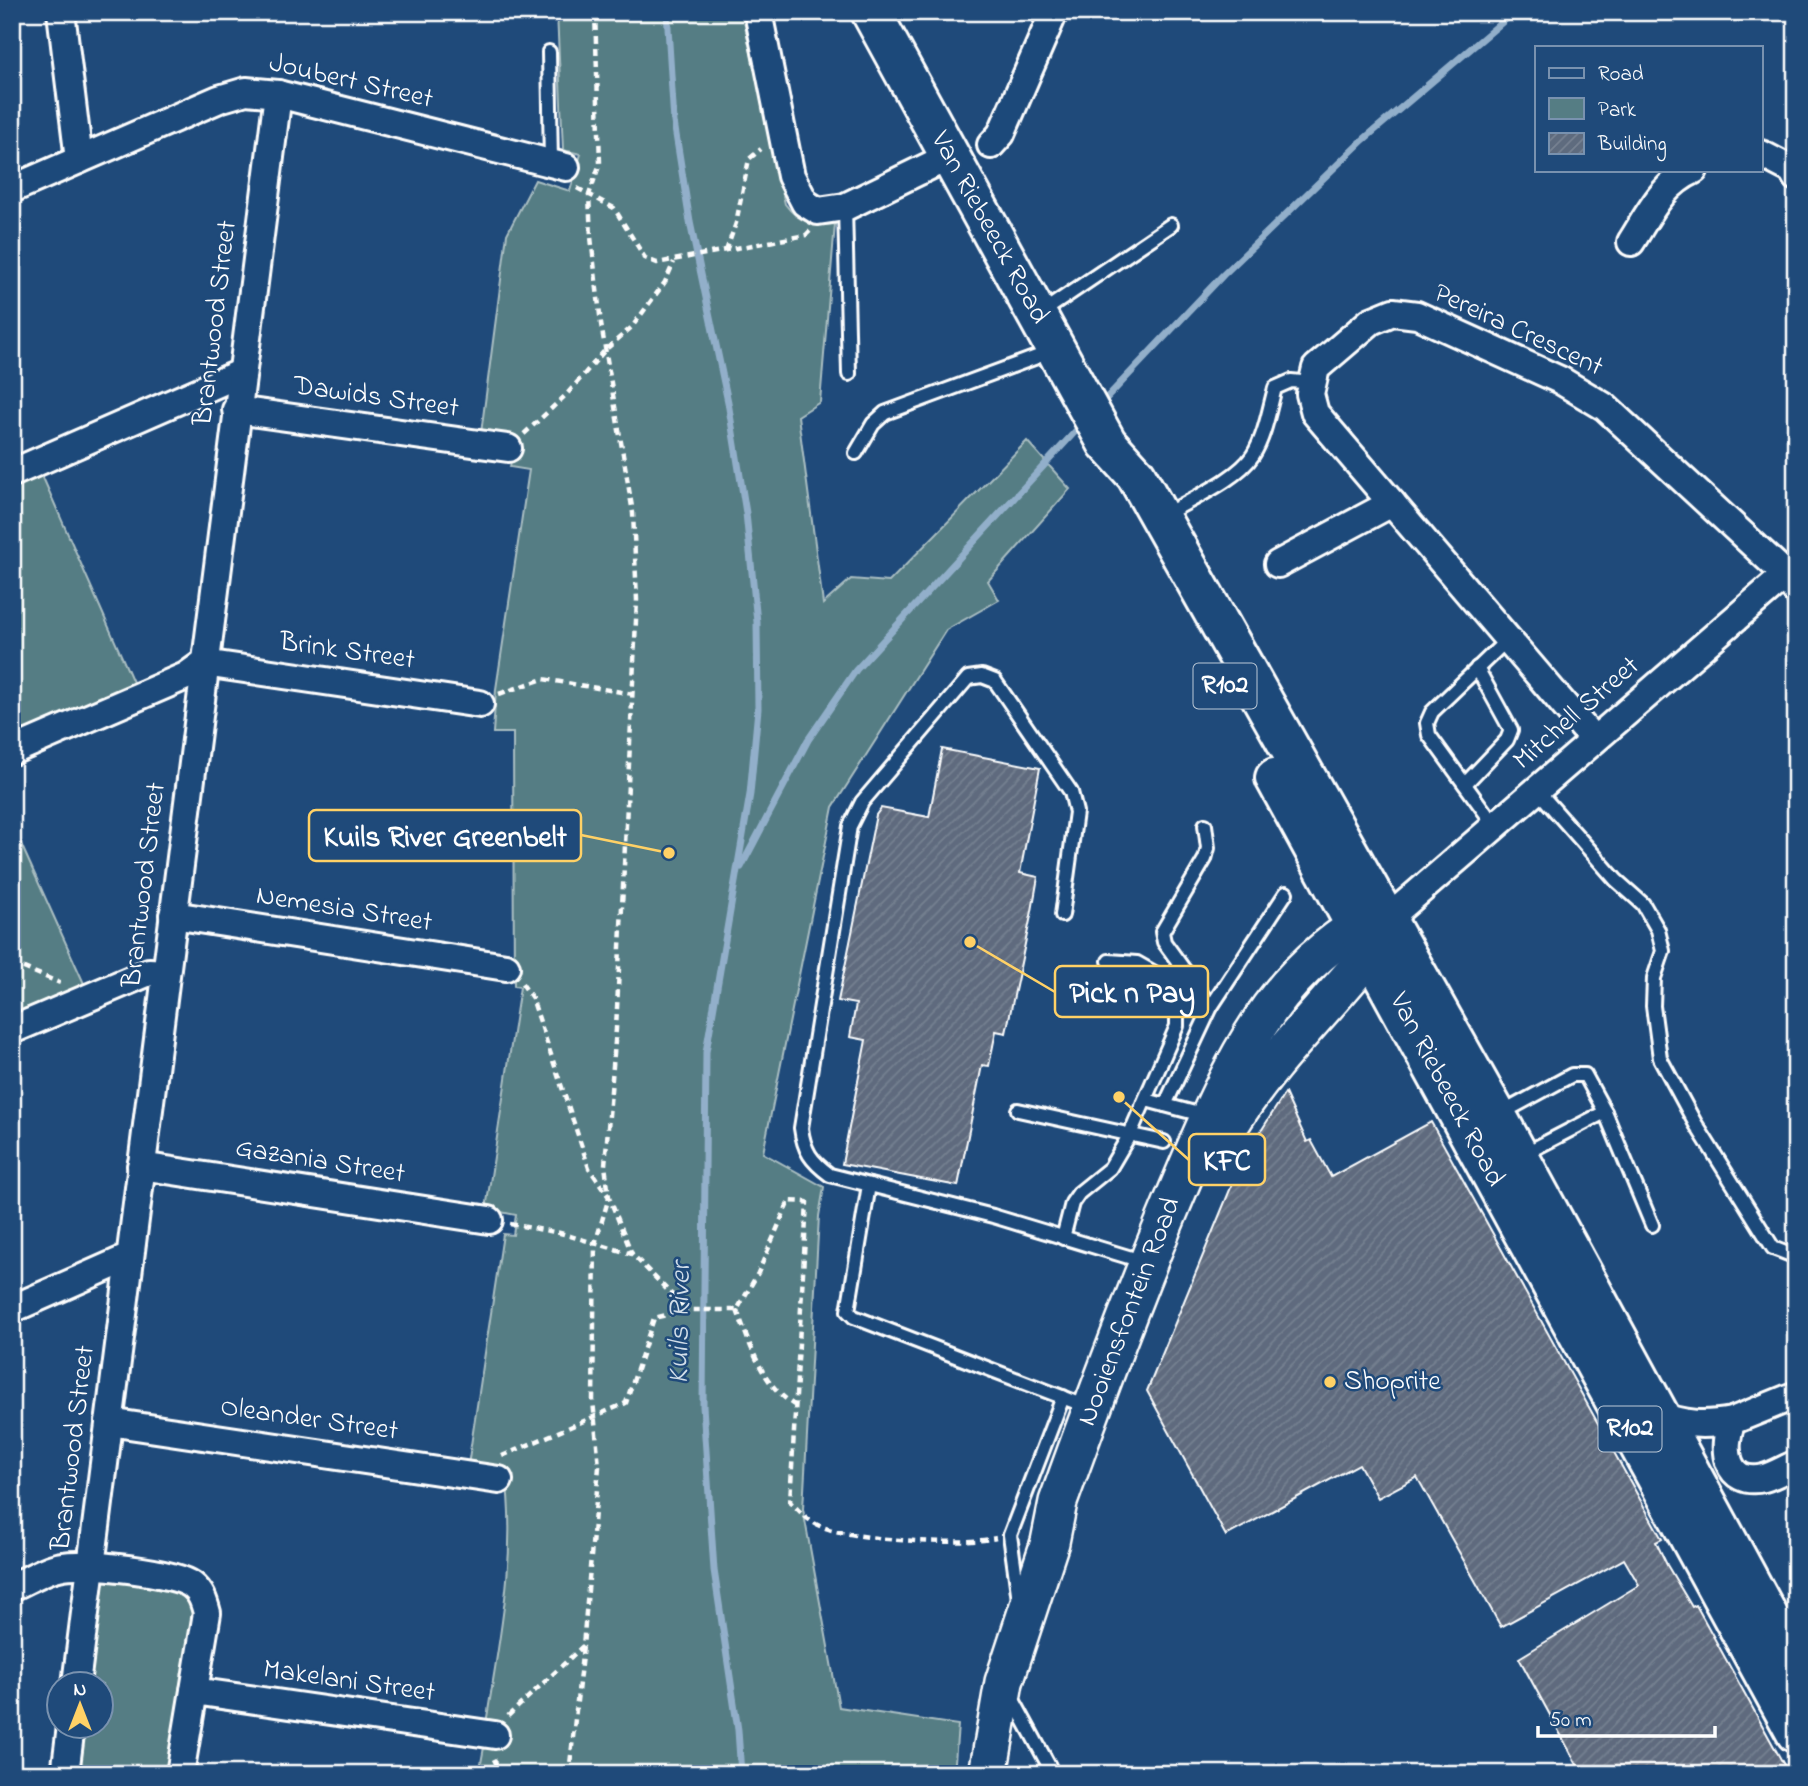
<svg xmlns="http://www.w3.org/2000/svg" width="1808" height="1786" font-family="'Indie Flower',sans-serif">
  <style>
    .park { fill: #557d84; stroke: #aabec2; stroke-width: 2 }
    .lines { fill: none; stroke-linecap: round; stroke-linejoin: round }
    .stream { stroke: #92afca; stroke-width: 7 }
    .building { fill: url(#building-hatch); stroke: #fff; stroke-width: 2 }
    .lane-casing { stroke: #fff; stroke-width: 18 }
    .street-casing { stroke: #fff; stroke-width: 32 }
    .secondary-casing { stroke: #fff; stroke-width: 42 }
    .primary-casing { stroke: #fff; stroke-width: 44 }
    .path { stroke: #fff; stroke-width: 4.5; stroke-dasharray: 7 5; stroke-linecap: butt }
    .lane { stroke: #1f4a7a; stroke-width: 12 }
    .street { stroke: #1f4a7a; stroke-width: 26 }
    .secondary { stroke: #1f4a7a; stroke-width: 37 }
    .primary { stroke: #1f4a7a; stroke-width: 38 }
    .poi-dot { fill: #ffd166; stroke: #1f4a7a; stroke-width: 2.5 }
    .labels { text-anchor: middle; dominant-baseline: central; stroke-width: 5; stroke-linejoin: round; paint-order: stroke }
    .shield { fill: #1f4a7a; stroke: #bcc9d7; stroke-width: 2 }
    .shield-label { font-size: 26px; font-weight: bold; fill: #fff }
    .street-label { font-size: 28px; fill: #fff; stroke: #1f4a7a }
    .poi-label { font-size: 28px; fill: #fff; stroke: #1f4a7a; text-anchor: start }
    .water-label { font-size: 30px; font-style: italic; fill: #d2dee9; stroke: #1f4a7a }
    .leader { fill: none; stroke: #ffd166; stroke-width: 2.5 }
    .callout-dot { fill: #ffd166; stroke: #1f4a7a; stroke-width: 2.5 }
    .callout { fill: #1f4a7a; stroke: #ffd166; stroke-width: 2.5 }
    .callout-label { font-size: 30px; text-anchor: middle; font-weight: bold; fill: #fff }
  </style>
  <defs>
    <pattern id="building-hatch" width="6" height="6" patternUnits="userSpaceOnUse" patternTransform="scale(1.75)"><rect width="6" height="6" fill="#5e6b7e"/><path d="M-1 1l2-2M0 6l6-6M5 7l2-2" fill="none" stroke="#768191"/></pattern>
  </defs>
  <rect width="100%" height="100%" fill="#1f4a7a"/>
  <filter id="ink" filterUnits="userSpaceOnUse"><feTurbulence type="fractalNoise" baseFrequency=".0143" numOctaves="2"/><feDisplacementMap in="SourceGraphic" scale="14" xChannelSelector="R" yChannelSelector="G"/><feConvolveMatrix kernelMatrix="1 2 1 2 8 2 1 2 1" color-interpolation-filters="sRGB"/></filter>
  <g filter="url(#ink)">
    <g class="park">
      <path d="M557,12H742L785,204C798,222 814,227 835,224L820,402L798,416L823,604L851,579L889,582L1027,441L1070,489L988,581L999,600L946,630L833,807L763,1153L824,1187L819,1216L803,1509L839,1707L958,1725L954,1774H479L484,1747L497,1748L499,1726L486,1724C499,1640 518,1554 505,1469L468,1465L503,1234L513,1235L516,1215L486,1209L520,987L514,986L513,733H493L496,689L529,470L510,467L515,438L481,433L507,234L535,180L570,191L581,154L563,150Z"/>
      <path d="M41,473L136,689L12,742V486Z"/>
      <path d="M12,824L86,988L12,1019Z"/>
      <path d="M109,1579L173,1588L188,1597L195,1613L167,1773L82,1774L77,1768L82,1727L102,1726V1684H87L101,1584Z"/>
    </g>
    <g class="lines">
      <g class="stream">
        <path d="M667,12L674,122L690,222L728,402L746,513L757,622L758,709L750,794L706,1052L703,1406L714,1570L738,1730L741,1774"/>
        <path d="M1099,406L1223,275L1363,140L1514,12"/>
        <path d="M741,867L808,740L856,670L1084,422"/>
      </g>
    </g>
    <g class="building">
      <path d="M942,749L1040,768L1020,873L1038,877L1032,911L1006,1033L996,1031L989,1066L982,1065L958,1186L842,1164L866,1040L850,1037L856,1004L838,1001L876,815L881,808L929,817Z"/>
      <path d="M1285,1093L1307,1142L1311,1140L1331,1177L1431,1122L1662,1539L1656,1542L1667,1565L1692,1607L1696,1605L1789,1774H1582L1519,1658L1639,1585L1624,1559L1501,1627L1417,1477L1378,1498L1359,1464L1226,1536L1147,1391L1241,1163Z"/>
    </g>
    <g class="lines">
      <defs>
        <g id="lane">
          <path d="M549,52L551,163"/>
          <path d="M845,207L849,374"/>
          <path d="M1041,313L1171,225"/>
          <path d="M856,453L873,424L885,413L1053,351"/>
          <path d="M1163,516C1189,500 1237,480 1253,455C1265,436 1269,410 1275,388L1291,381L1313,383"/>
          <path d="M1465,784L1507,740L1511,730L1477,668"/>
          <path d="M1537,790L1616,880L1643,904L1658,930L1663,951L1654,978L1653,1006L1660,1058L1695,1123L1773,1248L1796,1257"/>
          <path d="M1205,825L1208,848L1205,859L1162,932L1164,942L1211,1007"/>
          <path d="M1495,826L1429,735L1427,723L1432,712L1508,639"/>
          <path d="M1062,915L1076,812L1071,792L995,681L982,676L968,678L862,802L850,826L801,1128C804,1151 811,1161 830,1175L993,1216L1145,1262"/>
          <path d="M1146,1100L1206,1116"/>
          <path d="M1165,1105L1211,1007L1286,893"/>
          <path d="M1018,1110L1164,1142"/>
          <path d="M1500,1114L1572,1075H1585L1605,1112L1652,1225"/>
          <path d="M1522,1155L1605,1112"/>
          <path d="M869,1185L848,1311L854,1317L1088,1407"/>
          <path d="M1063,1238L1072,1203L1079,1193L1110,1168L1130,1134L1177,1026V1006L1158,975L1137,963L1109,961"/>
          <path d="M1019,1600L1010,1535L1063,1397"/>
          <path d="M1011,1696L1049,1766"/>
        </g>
        <g id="street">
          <path d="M61,12L79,160"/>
          <path d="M758,12L791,176L805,203L818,211L845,207L950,156"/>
          <path d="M991,145L1001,134L1054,12"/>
          <path d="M1761,154L1792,170L1796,177"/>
          <path d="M12,189L219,99L246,91L278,94L566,167"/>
          <path d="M1631,242C1649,214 1662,184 1694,170"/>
          <path d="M236,410L508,448"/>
          <path d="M12,473L241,373"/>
          <path d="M1278,564L1392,503"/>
          <path d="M1594,740L1315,413L1310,394L1316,368L1371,321L1393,312L1417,315L1560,380L1605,407L1786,575L1796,591"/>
          <path d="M12,751L186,676L204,663L480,704"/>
          <path d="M173,915L506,967"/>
          <path d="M1391,926L1399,909L1796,566"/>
          <path d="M12,1030L149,972L166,973"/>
          <path d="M141,1166L489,1220"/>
          <path d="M12,1309L130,1257"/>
          <path d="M1796,1395L1732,1421C1721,1447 1725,1487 1764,1478C1775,1475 1786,1468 1796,1464"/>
          <path d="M1658,1415C1685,1425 1704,1426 1732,1421"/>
          <path d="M109,1422L499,1480"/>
          <path d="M12,1587C28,1580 46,1568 63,1566C84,1562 175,1572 192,1585C201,1592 204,1601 207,1613L180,1774"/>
          <path d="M76,1684L278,94"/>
          <path d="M194,1691L495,1735"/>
          <path d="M65,1774L71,1726"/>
        </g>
        <g id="secondary">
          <path d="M1229,1126C1274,1053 1338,998 1388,930"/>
          <path d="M988,1774L1004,1682L1050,1542L1058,1502C1094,1402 1131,1302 1172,1204C1200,1138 1228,1067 1270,1008C1300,967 1336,936 1381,912"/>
        </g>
        <g id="primary">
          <path d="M871,12L1107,443L1136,475L1497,1116L1796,1667"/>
          <path d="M1275,778L1796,1733"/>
        </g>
      </defs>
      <use href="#lane" class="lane-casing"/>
      <use href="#street" class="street-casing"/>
      <use href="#secondary" class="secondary-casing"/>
      <use href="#primary" class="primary-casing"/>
      <g class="path">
        <path d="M595,12L600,163L589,195L591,237L601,324L633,513L637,600L616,1029L605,1165L609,1197L632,1254"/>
        <path d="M577,188L614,208L645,258L657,263L806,235L810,231"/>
        <path d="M726,251L736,223L749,159L761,149"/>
        <path d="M524,434L567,394L605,350L632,327L665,282L674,262"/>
        <path d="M499,694L543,679L633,694"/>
        <path d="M12,963L60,983"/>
        <path d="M510,1224L560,1233L632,1254L687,1310"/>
        <path d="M737,1310C750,1345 762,1386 796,1406"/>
        <path d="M502,1456L626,1403L654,1318L687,1310H737L758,1273L789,1201L807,1202L790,1502C797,1508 805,1518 814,1523C843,1541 962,1546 996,1538"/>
        <path d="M508,1716L583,1646L599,1467L593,1400L595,1244L609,1197L589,1168L532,998L521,982"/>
        <path d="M494,1759L501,1774"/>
        <path d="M569,1774L583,1646"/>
      </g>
      <use href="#lane" class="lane"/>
      <use href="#street" class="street"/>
      <use href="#secondary" class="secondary"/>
      <use href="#primary" class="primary"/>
    </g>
  </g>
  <circle class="poi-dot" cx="1330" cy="1382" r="7"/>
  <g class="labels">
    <g class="shield">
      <rect x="1193.5" y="663.5" width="63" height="45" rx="5"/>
      <rect x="1598.5" y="1406.5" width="63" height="45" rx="5"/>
    </g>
    <g class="shield-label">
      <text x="1225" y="686">R102</text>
      <text x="1630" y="1429">R102</text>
    </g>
    <g class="street-label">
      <text transform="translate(351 82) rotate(13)">Joubert Street</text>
      <text transform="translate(989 228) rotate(61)">Van Riebeeck Road</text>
      <text transform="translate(216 323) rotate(-83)">Brantwood Street</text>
      <text transform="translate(1518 331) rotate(25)">Pereira Crescent</text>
      <text transform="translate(376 398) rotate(8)">Dawids Street</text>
      <text transform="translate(347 652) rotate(8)">Brink Street</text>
      <text transform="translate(1577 714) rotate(-41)">Mitchell Street</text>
      <text transform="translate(145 885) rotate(-83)">Brantwood Street</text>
      <text transform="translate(344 910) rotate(9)">Nemesia Street</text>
      <text transform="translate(1446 1090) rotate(62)">Van Riebeeck Road</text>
      <text transform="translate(320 1162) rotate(9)">Gazania Street</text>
      <text transform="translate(1130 1312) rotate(-69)">Nooiensfontein Road</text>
      <text transform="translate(309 1420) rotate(8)">Oleander Street</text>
      <text transform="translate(74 1448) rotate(-83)">Brantwood Street</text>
      <text transform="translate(349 1682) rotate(8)">Makelani Street</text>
    </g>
    <g class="poi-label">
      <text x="1344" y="1382">Shoprite</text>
    </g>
    <g class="water-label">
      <text transform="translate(681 1323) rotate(-89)">Kuils River</text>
    </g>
  </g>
  <path class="leader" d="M669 853L581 835M970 942L1055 992M1119 1097L1189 1160"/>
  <g class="callout-dot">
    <circle cx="669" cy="853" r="7"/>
    <circle cx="970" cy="942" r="7"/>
    <circle cx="1119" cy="1097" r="7"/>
  </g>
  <g class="callout">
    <rect x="309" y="810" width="272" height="51" rx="7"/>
    <rect x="1055" y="966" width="153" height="51" rx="7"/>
    <rect x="1189" y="1134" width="76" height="51" rx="7"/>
  </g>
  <g class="callout-label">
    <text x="445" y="846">Kuils River Greenbelt</text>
    <text x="1132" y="1002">Pick n Pay</text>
    <text x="1227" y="1170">KFC</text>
  </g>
  <rect width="1808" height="1786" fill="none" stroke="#1f4a7a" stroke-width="42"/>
  <rect x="21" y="21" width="1766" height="1744" fill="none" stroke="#fff" stroke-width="2.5" filter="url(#ink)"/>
  <rect x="1535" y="46" width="228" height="126" fill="#1f4a7a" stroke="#7992af" stroke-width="2"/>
  <rect x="1549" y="68" width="35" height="10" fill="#1f4a7a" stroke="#7992af" stroke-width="2"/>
  <text x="1598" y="80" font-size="21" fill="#ffffff">Road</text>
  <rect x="1549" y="98" width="35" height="21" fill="#557d84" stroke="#7992af" stroke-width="2"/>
  <text x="1598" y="116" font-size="21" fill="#ffffff">Park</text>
  <rect x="1549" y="133" width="35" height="21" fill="url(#building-hatch)" stroke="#7992af" stroke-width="2"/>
  <text x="1598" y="150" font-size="21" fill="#ffffff">Building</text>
  <g transform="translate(80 1705)"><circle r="33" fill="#1f4a7a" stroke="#7992af" stroke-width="2"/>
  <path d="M0-5L12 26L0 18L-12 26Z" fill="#ffd166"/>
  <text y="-10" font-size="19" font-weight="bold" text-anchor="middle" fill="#ffffff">N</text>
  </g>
  <path d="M1538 1726v10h177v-10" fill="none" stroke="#ffffff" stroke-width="3.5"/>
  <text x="1549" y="1726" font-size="21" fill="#ffffff" stroke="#1f4a7a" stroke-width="5" paint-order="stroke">50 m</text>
</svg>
